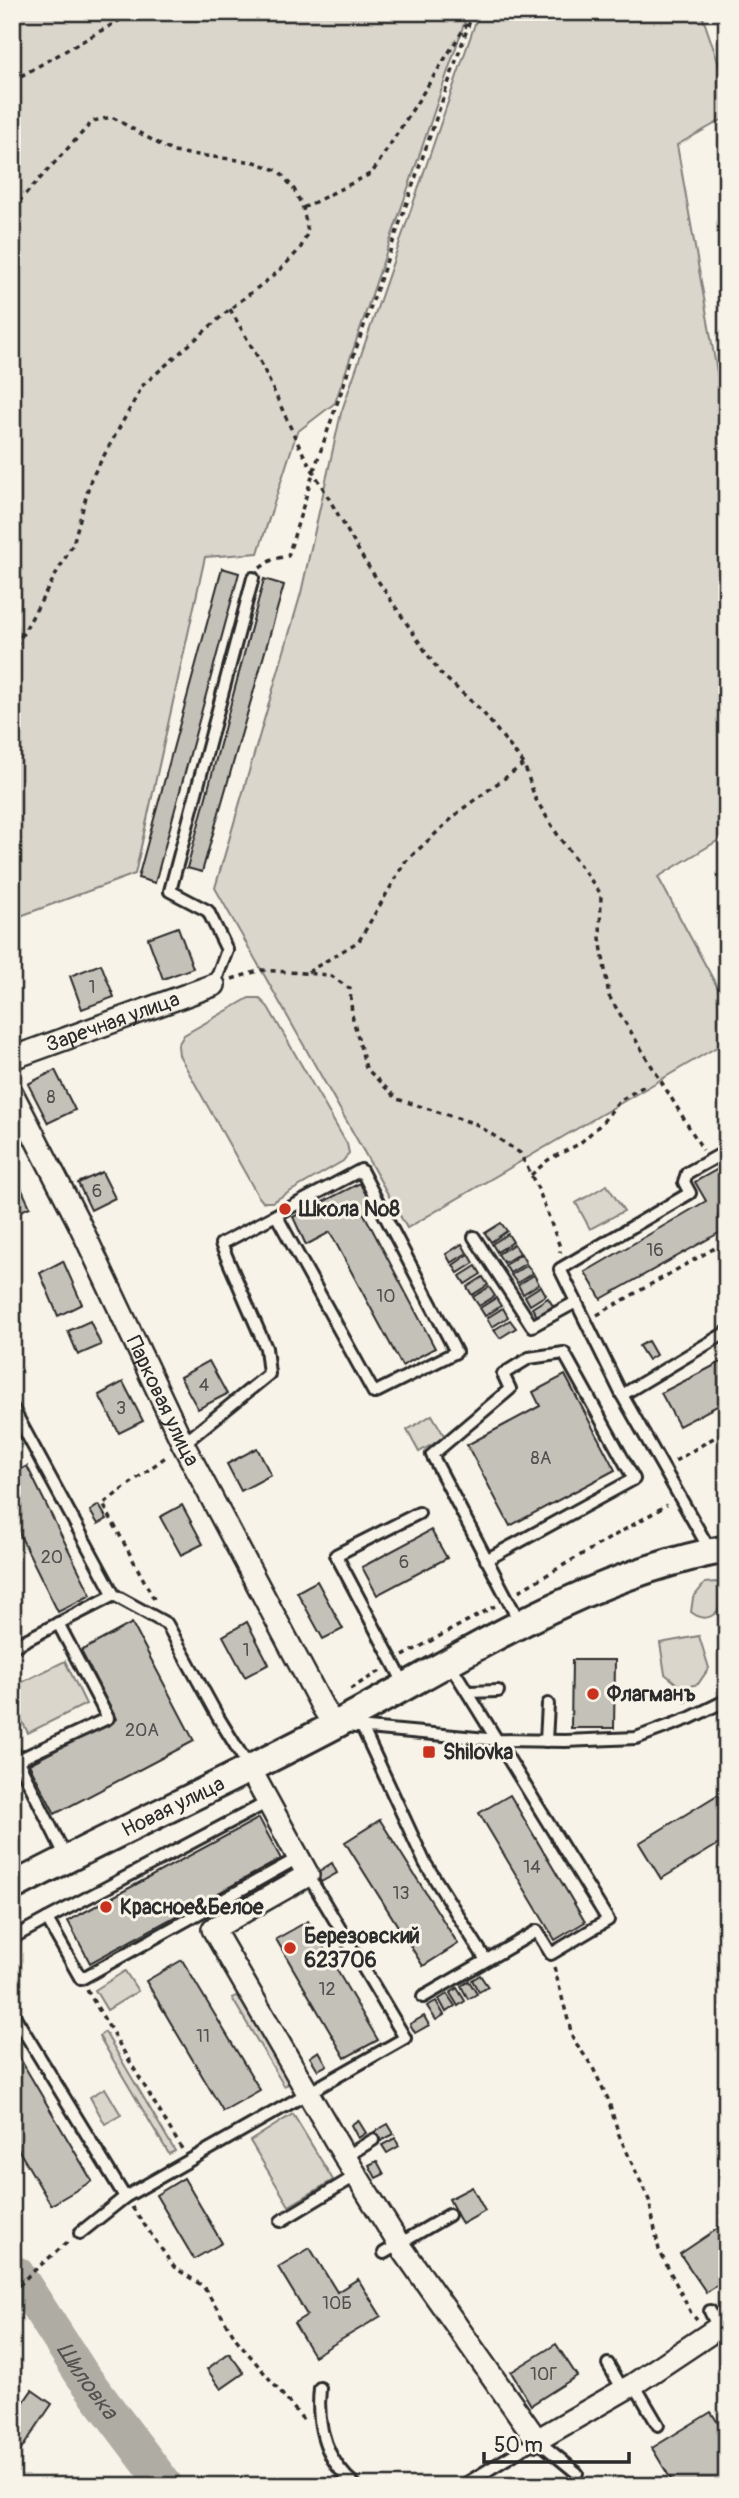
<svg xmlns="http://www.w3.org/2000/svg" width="739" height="2498" font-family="Pangolin,sans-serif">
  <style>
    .green { fill: #dad6cc; stroke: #82807c; stroke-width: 2 }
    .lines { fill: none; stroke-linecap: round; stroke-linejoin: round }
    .river { stroke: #afaca4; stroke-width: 35 }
    .building { fill: #c4c1b9; stroke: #2b2b2b; stroke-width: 2 }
    .service-casing { stroke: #2b2b2b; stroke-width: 16 }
    .minor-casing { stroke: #2b2b2b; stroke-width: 26 }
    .tertiary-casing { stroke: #2b2b2b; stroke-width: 32 }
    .path { stroke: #2b2b2b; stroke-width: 3.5; stroke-dasharray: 5 5; stroke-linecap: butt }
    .service { stroke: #f7f3e8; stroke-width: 10 }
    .minor { stroke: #f7f3e8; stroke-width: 21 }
    .tertiary { stroke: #f7f3e8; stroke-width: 26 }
    .poi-dot { fill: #c8321e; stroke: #f7f3e8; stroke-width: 2.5 }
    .labels { text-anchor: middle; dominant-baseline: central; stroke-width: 6; stroke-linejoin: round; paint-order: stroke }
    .number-label { font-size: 18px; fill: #51504e }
    .street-label { font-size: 21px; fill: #2b2b2b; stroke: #f7f3e8 }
    .poi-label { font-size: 21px; font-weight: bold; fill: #2b2b2b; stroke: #f7f3e8; text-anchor: start }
    .water-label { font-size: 23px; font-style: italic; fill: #53524f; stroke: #f7f3e8 }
  </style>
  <rect width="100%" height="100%" fill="#f7f3e8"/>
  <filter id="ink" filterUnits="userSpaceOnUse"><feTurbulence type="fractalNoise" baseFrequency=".0143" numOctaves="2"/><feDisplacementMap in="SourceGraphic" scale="14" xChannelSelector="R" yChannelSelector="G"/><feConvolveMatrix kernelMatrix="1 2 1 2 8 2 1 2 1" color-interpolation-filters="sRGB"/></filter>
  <g filter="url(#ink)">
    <g class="green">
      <path d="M12,12H468L335,403L297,432L258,553L205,557L135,874L12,919Z"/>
      <path d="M479,12H701L727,88V117L677,145L727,429V835L658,877L727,1005V1041L407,1228L215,888L301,593L341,413Z"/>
      <path d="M249,998H259L268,1007L347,1144L349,1153L343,1161L272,1202H263L258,1196L179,1055L178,1045L184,1035Z"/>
      <path d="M607,1185L624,1211L590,1229L576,1203Z"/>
      <path d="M432,1415L445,1437L419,1452L407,1430Z"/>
      <path d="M716,1582L724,1587L720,1595L723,1601C717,1617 705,1623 691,1612L693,1598L705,1583Z"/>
      <path d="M699,1636L709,1668L698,1684L682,1688L665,1674L660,1643Z"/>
      <path d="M65,1661L86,1704L28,1733L12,1702V1687Z"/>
      <path d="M125,1971L138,1991L107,2010L95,1990Z"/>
      <path d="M238,1995L290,2083L284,2086L232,1998Z"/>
      <path d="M105,2032L175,2151L169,2154L99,2036Z"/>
      <path d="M105,2088L121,2115L105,2124L90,2097Z"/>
      <path d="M293,2114L333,2180L289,2206L250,2141Z"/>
    </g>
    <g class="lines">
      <path class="river" id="s1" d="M12,2273L17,2274L83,2376L166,2486"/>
    </g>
    <g class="building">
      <path d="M222,568L239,573L155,883L138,878Z"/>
      <path d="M264,579L284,585L202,872L187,868Z"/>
      <path d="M178,927L193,968L163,979L148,938Z"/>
      <path d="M101,964L114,997L82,1009L70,976Z"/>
      <path d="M55,1070L75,1110L48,1123L28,1084Z"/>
      <path d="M727,1164V1211L718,1216L726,1229L601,1299L585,1272L706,1201L695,1182Z"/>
      <path d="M102,1172L115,1198L91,1210L78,1183Z"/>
      <path d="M15,1175L30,1207L12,1215V1177Z"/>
      <path d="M360,1183L375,1208L364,1214L435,1348L402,1366L330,1232L306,1245L293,1217Z"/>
      <path d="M501,1223L507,1231L491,1242L485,1233Z"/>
      <path d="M508,1234L513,1242L497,1252L492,1244Z"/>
      <path d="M462,1244L467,1253L451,1263L446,1254Z"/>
      <path d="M514,1244L520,1253L504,1263L498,1254Z"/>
      <path d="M469,1254L474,1263L458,1273L453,1265Z"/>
      <path d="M521,1254L526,1263L510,1273L505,1265Z"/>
      <path d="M63,1261L82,1304L58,1316L40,1273Z"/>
      <path d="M527,1265L533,1273L517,1283L511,1275Z"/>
      <path d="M476,1266L481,1274L465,1284L460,1276Z"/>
      <path d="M534,1275L539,1284L523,1294L518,1285Z"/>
      <path d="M483,1277L488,1285L472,1295L467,1287Z"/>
      <path d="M541,1286L546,1295L530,1305L525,1296Z"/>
      <path d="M489,1287L495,1296L479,1306L473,1297Z"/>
      <path d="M496,1298L501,1306L485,1316L480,1308Z"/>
      <path d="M548,1298L553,1306L537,1316L532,1308Z"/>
      <path d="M503,1308L508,1317L492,1327L487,1318Z"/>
      <path d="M510,1320L516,1328L500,1338L494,1330Z"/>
      <path d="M90,1321L101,1345L78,1355L68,1331Z"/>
      <path d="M648,1341L656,1355L648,1360L639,1346Z"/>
      <path d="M727,1359V1401L679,1426L661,1393Z"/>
      <path d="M209,1361L227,1394L198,1409L180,1377Z"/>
      <path d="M565,1375L615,1470L510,1526L467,1445L540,1406L533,1392Z"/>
      <path d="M123,1382L143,1421L119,1433L99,1395Z"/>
      <path d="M257,1448L271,1475L241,1491L227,1464Z"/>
      <path d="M27,1466L91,1595L58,1612L12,1519V1474Z"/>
      <path d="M99,1505L107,1519L98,1524L90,1511Z"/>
      <path d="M182,1505L203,1544L181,1555L160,1517Z"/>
      <path d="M431,1530L447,1558L377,1595L362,1567Z"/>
      <path d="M317,1581L343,1629L323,1639L297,1592Z"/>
      <path d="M247,1622L269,1664L245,1677L223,1636Z"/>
      <path d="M132,1623L194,1741L55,1814L29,1764L116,1719L81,1651Z"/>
      <path d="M572,1660H615L614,1728H571Z"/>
      <path d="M727,1789V1839L661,1879L639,1843Z"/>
      <path d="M510,1795L585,1922L555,1940L479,1813Z"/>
      <path d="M259,1818L281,1859L90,1963L68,1921Z"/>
      <path d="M380,1820L458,1944L423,1966L345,1842Z"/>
      <path d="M332,1863L337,1873L321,1882L316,1873Z"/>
      <path d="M308,1921L378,2040L345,2058L276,1939Z"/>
      <path d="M182,1960L260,2090L223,2111L146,1981Z"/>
      <path d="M480,1975L488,1987L479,1992L472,1980Z"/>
      <path d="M469,1981L477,1994L468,1999L461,1986Z"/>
      <path d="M457,1988L465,2001L458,2006L450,1993Z"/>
      <path d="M447,1994L455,2006L446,2012L439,1999Z"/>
      <path d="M436,2001L444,2015L436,2020L427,2006Z"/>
      <path d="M424,2016L429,2025L415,2033L410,2024Z"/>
      <path d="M12,2045L92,2181L51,2205L12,2139Z"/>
      <path d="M319,2051L327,2065L318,2070L310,2057Z"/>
      <path d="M358,2120L366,2133L358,2138L351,2125Z"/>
      <path d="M388,2124L394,2134L379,2142L374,2132Z"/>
      <path d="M395,2138L399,2146L387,2153L382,2145Z"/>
      <path d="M377,2161L384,2174L376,2178L369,2165Z"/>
      <path d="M184,2178L222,2243L194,2259L156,2195Z"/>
      <path d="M472,2187L485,2211L462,2224L449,2199Z"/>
      <path d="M726,2223L727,2279L706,2292L680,2254Z"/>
      <path d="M310,2248L337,2292L358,2279L381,2316L314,2356L294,2323L307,2315L278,2267Z"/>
      <path d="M556,2344L577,2376L531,2405L511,2372Z"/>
      <path d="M229,2353L244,2373L221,2389L207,2369Z"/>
      <path d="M32,2390L52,2404L12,2463V2419Z"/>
      <path d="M711,2412L727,2437V2486H675L652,2448Z"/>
    </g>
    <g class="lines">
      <defs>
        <g id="service">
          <path d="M214,985L227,950L208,911L170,891L253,578"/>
          <path d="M474,1237L532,1326L576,1302"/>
          <path d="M622,1395L727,1332"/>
          <path d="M12,1407L114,1595L167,1624L218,1717L250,1769"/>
          <path d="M183,1444L269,1374L266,1348L221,1244L361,1170L456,1352L374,1393L276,1215"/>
          <path d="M711,1552L622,1395L560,1269L690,1193L684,1182L687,1173L727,1151"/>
          <path d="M486,1560L634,1479L564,1353L529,1358L503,1374L510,1389L432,1455L520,1623"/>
          <path d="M12,1647L114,1595"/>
          <path d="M406,1687L336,1555L419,1513"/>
          <path d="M468,1692L498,1691"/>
          <path d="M346,1726L498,1740L565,1741L636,1738L690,1718L727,1700"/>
          <path d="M362,1727L425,1863L486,1960"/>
          <path d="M546,1741L548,1704"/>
          <path d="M12,1749L67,1859"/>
          <path d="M18,1760L108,1718L58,1623"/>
          <path d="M47,1919L268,1802"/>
          <path d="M12,1938L47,1919L81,1979L298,1858"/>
          <path d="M423,1997L537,1931L551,1954L608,1920L450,1664"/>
          <path d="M12,2012L125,2197"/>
          <path d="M345,2157L373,2140"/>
          <path d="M281,2221L357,2175"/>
          <path d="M80,2233L125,2197L405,2038L308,1875"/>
          <path d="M384,2253L449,2215"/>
          <path d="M710,2311L718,2328"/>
          <path d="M608,2364L623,2390"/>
          <path d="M634,2384L658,2425"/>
          <path d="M320,2388C316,2426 325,2460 356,2486"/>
          <path d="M462,2486L537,2440L577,2473"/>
        </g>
        <g id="minor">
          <path id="s2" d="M12,1058L214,985"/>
          <path id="s3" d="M12,1093L78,1221L183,1444L322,1706L334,1725"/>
          <path d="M250,1769L308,1875L213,1929L345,2157L399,2244L537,2440L634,2384L727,2322"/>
        </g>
        <g id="tertiary">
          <path id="s4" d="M12,1887C119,1831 229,1781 335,1725C461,1658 584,1575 727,1549"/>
        </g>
      </defs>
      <use href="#service" class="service-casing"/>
      <use href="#minor" class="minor-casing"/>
      <use href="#tertiary" class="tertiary-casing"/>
      <g class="path">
        <path d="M12,81L120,20L148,12"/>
        <path d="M303,208L372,173L467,24"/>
        <path d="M12,209L93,121L112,117L173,152L255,162L279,171L294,189L303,208L308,232L300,249L278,272L230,309L143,385L91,479L73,544L12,653"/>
        <path d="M230,309L261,363L300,448L364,560L440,673L481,710L524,764L535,798L559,837L601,894L600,938L609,996L703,1150"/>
        <path d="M260,568L273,559L288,556L314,470L473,12"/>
        <path d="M308,972L359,941L405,862L461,810L524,764"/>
        <path d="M232,979L261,970L330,975L350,989L352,1015L366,1068L397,1099L476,1124L520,1153L539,1191L560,1247V1253"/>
        <path d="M531,1175L548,1160L579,1144L602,1123L619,1101L644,1086"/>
        <path d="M597,1315L727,1241"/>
        <path d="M675,1461L727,1430"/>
        <path d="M519,1591L667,1505"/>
        <path d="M154,1599L103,1504L167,1456"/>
        <path d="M403,1656L495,1606"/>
        <path d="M682,1688L687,1706"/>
        <path d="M350,1689L382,1670"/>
        <path d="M554,1967L573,2039L592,2066L608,2099L619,2135L649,2200L659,2250L691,2313L697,2320"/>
        <path d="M87,1990L182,2149"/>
        <path d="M132,2207L174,2267L203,2286L237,2340L306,2423"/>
        <path d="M12,2293L29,2275L70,2240"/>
      </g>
      <use href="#service" class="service"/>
      <use href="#minor" class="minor"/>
      <use href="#tertiary" class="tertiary"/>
    </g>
  </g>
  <g class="poi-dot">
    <circle cx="285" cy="1209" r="7"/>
    <circle cx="593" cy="1694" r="7"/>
    <rect x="422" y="1745" width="14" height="14" rx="3.5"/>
    <circle cx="106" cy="1907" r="7"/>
    <circle cx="290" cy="1948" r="7"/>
  </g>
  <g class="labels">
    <g class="number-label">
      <text x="92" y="987">1</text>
      <text x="51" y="1097">8</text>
      <text x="97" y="1191">6</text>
      <text x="655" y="1250">16</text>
      <text x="386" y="1296">10</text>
      <text x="204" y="1385">4</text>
      <text x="121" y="1408">3</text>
      <text x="541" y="1458">8А</text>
      <text x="52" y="1557">20</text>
      <text x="404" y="1562">6</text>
      <text x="246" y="1650">1</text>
      <text x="142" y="1730">20А</text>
      <text x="532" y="1867">14</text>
      <text x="401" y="1893">13</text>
      <text x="327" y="1989">12</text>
      <text x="203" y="2036">11</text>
      <text x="337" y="2303">10Б</text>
      <text x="544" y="2374">10Г</text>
    </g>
    <g class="street-label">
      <text stroke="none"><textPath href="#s2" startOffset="107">Заречная улица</textPath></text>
      <text stroke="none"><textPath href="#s3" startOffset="343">Парковая улица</textPath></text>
      <text stroke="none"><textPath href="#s4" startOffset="180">Новая улица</textPath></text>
    </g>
    <g class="poi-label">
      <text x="299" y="1209">Школа №8</text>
      <text x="607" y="1694">Флагманъ</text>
      <text x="443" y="1752">Shilovka</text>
      <text x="120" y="1907">Красное&amp;Белое</text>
      <text x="304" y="1936">Березовский<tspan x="304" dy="24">623706</tspan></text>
    </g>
    <g class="water-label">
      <text stroke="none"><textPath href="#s1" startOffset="133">Шиловка</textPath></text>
    </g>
  </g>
  <rect width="739" height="2498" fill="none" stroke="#f7f3e8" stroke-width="42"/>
  <rect x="21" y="21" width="697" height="2456" fill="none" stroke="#2b2b2b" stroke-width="2.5" filter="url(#ink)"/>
  <path d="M484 2452v10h145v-10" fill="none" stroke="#2b2b2b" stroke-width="3.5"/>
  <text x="494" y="2452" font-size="21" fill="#2b2b2b" stroke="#f7f3e8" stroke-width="5" paint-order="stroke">50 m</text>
</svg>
